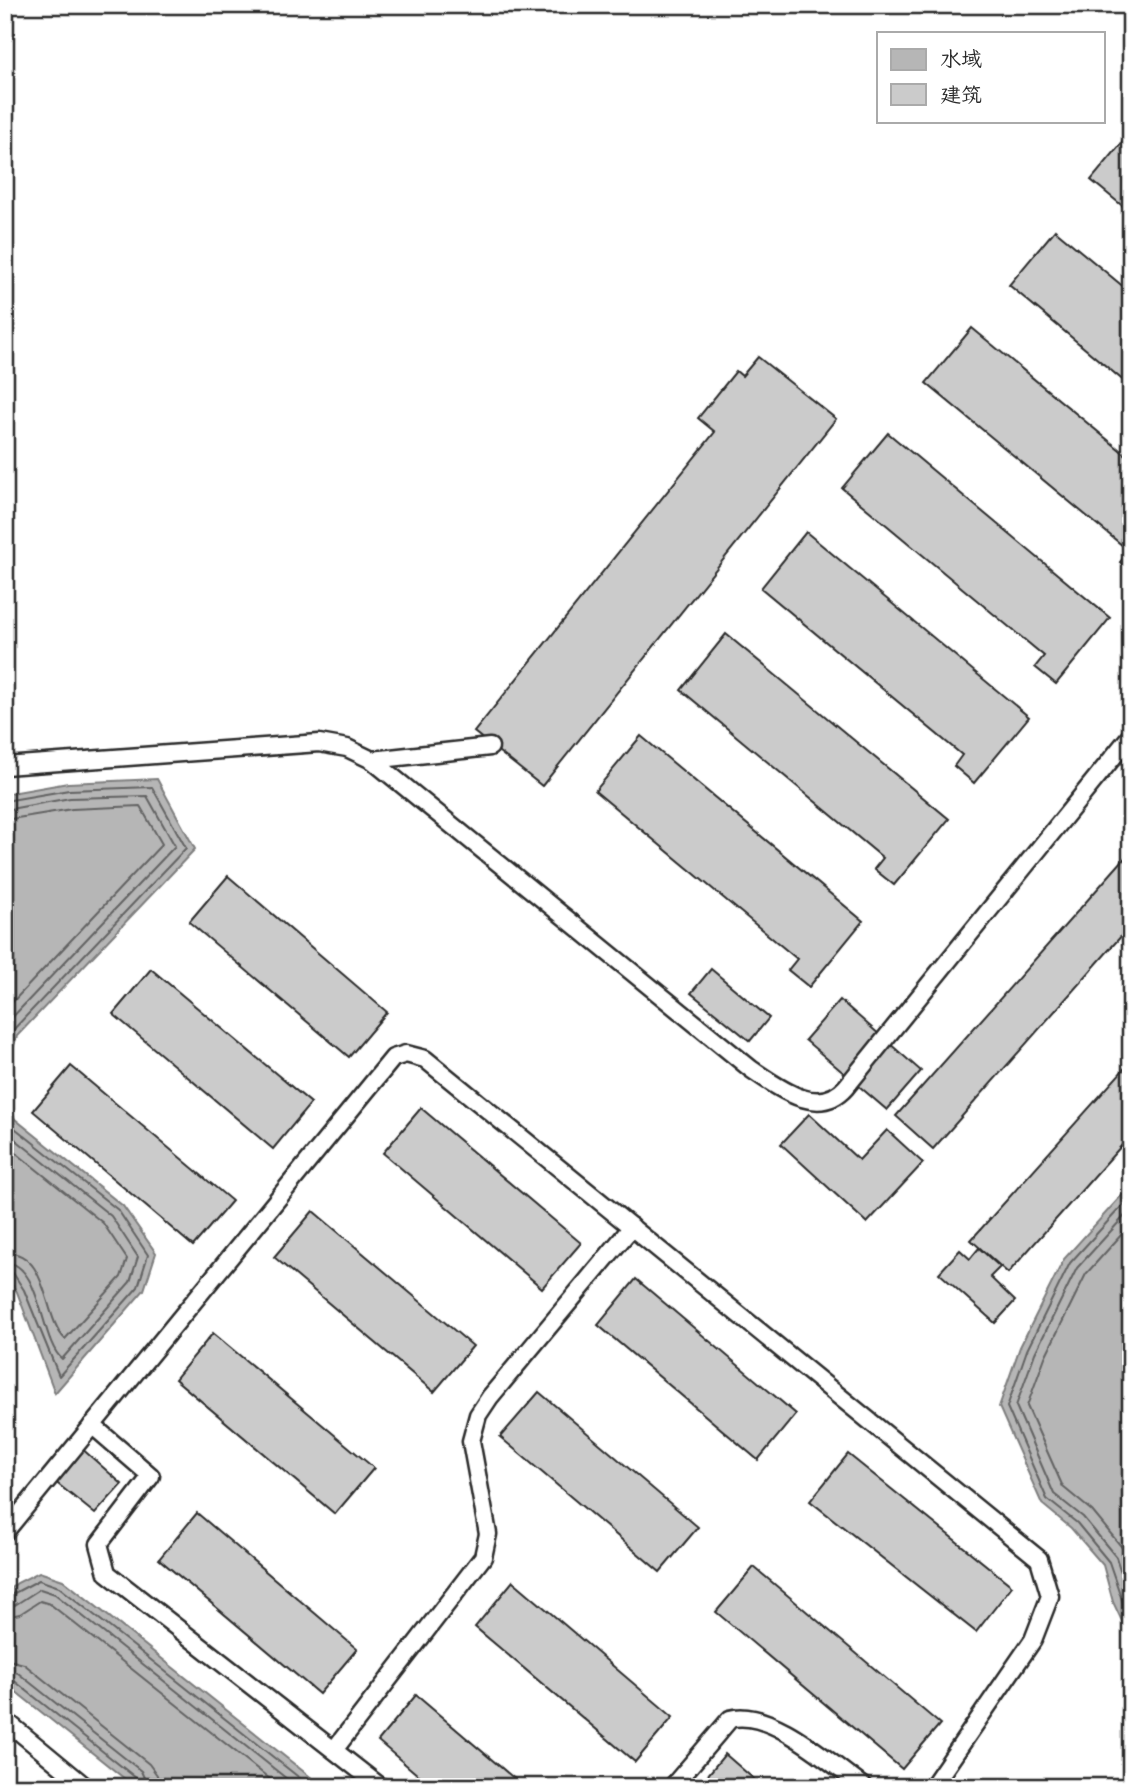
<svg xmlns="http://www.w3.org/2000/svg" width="1136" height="1792" font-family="Sriracha,'LXGW WenKai TC',sans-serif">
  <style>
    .water { fill: #b6b6b6; stroke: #7e7e7e; stroke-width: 2 }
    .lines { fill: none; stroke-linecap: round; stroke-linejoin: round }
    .shore { stroke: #636363; stroke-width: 2 }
    .building { fill: #cbcbcb; stroke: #2b2b2b; stroke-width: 2 }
    .service-casing { stroke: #2b2b2b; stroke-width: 21 }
    .service { stroke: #fff; stroke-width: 16 }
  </style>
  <rect width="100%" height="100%" fill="#fff"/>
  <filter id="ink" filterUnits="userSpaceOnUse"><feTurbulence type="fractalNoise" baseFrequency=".0143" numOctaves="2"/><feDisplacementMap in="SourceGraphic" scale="14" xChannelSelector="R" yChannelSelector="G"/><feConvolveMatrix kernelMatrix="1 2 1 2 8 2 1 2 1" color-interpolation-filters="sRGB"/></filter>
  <g filter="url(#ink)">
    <g class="water">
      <path d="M157,779L195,849L17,1036L5,1073V794L68,783Z"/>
      <path d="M5,1101L15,1119L123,1206L156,1253L144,1290L55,1393L17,1292L5,1274Z"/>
      <path d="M1131,1185V1640L1113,1602L1103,1565L1071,1528L1042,1504L999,1407L1020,1347L1064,1259Z"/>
      <path d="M39,1572L63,1580L323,1787H135L5,1683V1593L17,1583Z"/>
    </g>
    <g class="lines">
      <g class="shore">
        <path d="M5,801L69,790L152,787L186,848L12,1031L5,1049"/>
        <path d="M5,810L70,798L147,796L175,846L5,1025"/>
        <path d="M5,820L72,809L140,806L162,844L5,1010"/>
        <path d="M5,1115L11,1125L118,1210L148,1255L138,1287L59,1376L24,1290L13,1273L5,1271"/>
        <path d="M5,1131L111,1216L138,1257L130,1282L62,1359C40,1341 42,1264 5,1262"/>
        <path d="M5,1144L103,1223L127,1259L121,1277L65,1339C42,1316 50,1253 5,1252"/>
        <path d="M1131,1196L1070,1263L1027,1350L1007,1407L1047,1499L1077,1523L1109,1562L1131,1626"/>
        <path d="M1131,1209L1077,1268L1035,1353L1016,1406L1054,1494L1083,1517L1116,1557L1131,1604"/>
        <path d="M1131,1224L1086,1274L1045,1357L1027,1406L1063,1487L1092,1511L1125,1551L1131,1567"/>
        <path d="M5,1598L39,1580L59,1587L311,1787"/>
        <path d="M5,1607L15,1605L40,1589L55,1594L297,1787"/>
        <path d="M5,1617L20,1614L40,1601L50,1604L280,1787"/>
        <path d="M5,1659L24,1664L149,1764L157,1775L158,1787"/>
        <path d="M5,1669L18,1673L141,1771L148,1787"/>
        <path d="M5,1678L12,1679L136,1778L139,1787"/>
      </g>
    </g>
    <g class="building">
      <path d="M1131,132V213L1091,180Z"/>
      <path d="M1055,230L1131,293V387L1009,285Z"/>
      <path d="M972,328L1131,459V571L1120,562L1129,551L926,383Z"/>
      <path d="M758,357L836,419L542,786L474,732L715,432L698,418L736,371L742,376Z"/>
      <path d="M888,433L1110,618L1056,684L1035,667L1044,656L842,488Z"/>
      <path d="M806,532L1029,717L974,783L954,766L962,755L761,588Z"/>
      <path d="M726,634L949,819L894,885L874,869L883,858L681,690Z"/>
      <path d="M641,736L863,921L809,987L788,970L797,959L595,791Z"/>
      <path d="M1131,851V925L933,1149L896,1116Z"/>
      <path d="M228,876L387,1012L349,1057L189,922Z"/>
      <path d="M151,969L311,1103L273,1149L113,1014Z"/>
      <path d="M711,969L769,1018L750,1041L691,993Z"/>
      <path d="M840,1000L921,1071L887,1110L805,1040Z"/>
      <path d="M1131,1061V1135L1008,1273L971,1240Z"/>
      <path d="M71,1066L232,1201L193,1246L33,1111Z"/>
      <path d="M421,1108L581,1243L542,1288L383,1153Z"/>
      <path d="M809,1114L859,1160L887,1130L923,1163L867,1223L781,1144Z"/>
      <path d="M313,1211L473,1346L434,1392L274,1257Z"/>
      <path d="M979,1248L1000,1267L990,1277L1015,1301L995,1323L939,1273L960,1250L970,1259Z"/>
      <path d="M636,1279L796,1414L758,1460L598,1325Z"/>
      <path d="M213,1333L374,1468L335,1514L175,1379Z"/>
      <path d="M539,1392L698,1527L660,1572L500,1437Z"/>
      <path d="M80,1447L122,1484L95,1514L53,1480Z"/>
      <path d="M848,1454L1012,1586L976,1632L810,1501Z"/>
      <path d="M197,1513L357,1649L319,1694L159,1559Z"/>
      <path d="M754,1567L940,1724L902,1769L716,1612Z"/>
      <path d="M513,1581L673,1717L635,1762L475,1627Z"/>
      <path d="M416,1695L524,1787H432L378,1741Z"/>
      <path d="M725,1754L763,1787H698Z"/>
    </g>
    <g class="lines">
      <defs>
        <g id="service">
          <path d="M372,760L490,747"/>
          <path d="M5,766L319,743L347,748L372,760L751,1069C778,1087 818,1119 846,1087L1131,735"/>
          <path d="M92,1425L151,1476L99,1544L107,1573L381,1787"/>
          <path d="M5,1532L393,1058L406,1054L425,1059L1039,1559L1050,1596L1033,1640L932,1787"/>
          <path d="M5,1720L86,1787"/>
          <path d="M334,1750L483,1557L488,1534L471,1441L478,1415L490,1397L632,1227"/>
          <path d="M672,1787L730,1719C771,1708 831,1764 864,1787"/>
        </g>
      </defs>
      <use href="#service" class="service-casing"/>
      <use href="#service" class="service"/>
    </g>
  </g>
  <rect width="1136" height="1792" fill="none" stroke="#fff" stroke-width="28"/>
  <rect x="14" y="14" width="1108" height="1764" fill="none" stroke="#2b2b2b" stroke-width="2.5" filter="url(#ink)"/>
  <rect x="877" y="32" width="228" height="91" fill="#ffffff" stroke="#aaaaaa" stroke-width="2"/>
  <rect x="891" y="49" width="35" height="21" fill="#b6b6b6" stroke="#aaaaaa" stroke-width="2"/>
  <text x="940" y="66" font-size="21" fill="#2b2b2b">水域</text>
  <rect x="891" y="84" width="35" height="21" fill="#cbcbcb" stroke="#aaaaaa" stroke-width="2"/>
  <text x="940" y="102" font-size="21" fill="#2b2b2b">建筑</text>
</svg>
